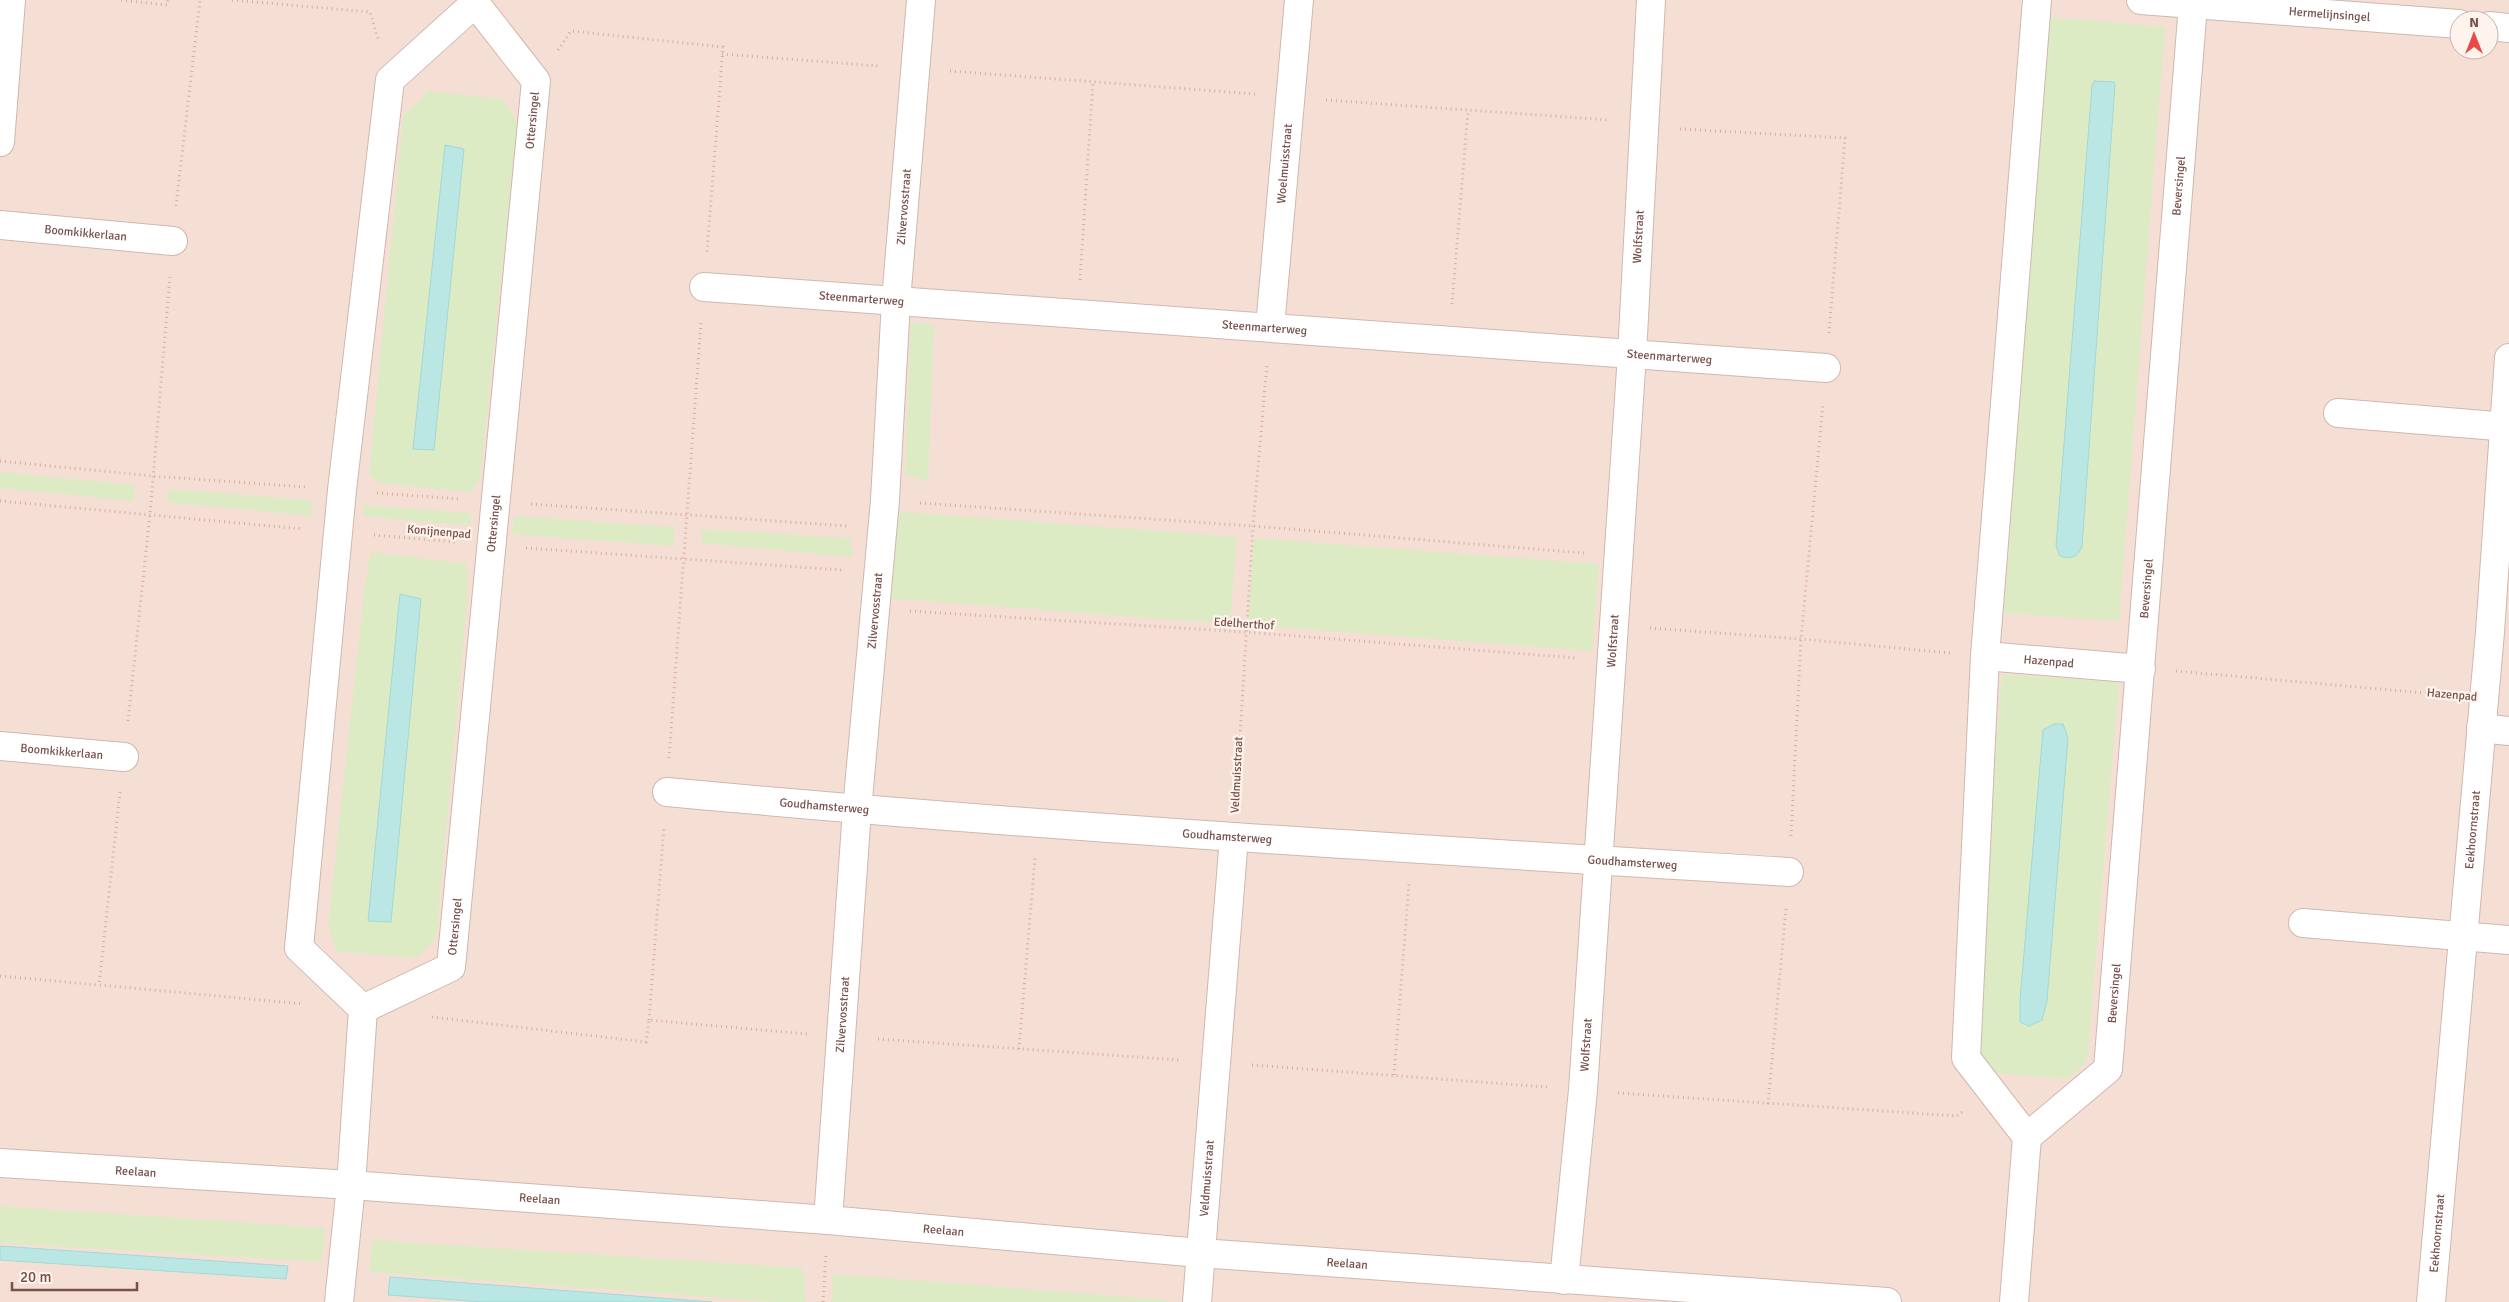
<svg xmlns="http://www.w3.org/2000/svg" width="2509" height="1302" font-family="Signika,sans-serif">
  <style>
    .residential { fill: #f5dfd5; fill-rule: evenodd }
    .green { fill: #dcebc4; fill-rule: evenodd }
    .water { fill: #bae7e4; stroke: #a0d9d6 }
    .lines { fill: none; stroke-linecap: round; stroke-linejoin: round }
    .minor-casing { stroke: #d1b7ae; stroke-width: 30 }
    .path { stroke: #d8aaa0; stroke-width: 3; stroke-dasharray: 1 4; stroke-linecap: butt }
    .minor { stroke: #fff; stroke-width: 28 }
    .labels { text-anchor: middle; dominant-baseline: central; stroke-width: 4.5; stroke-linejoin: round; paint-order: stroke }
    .street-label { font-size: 12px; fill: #77504a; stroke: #fff4ed }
  </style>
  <rect width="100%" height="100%" fill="#fdefe6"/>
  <path class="residential" d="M0,0H2509V1302H0ZM2459,20H2489V50H2459Z"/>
  <g class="green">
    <path d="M2049,17L2165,27L2119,621L2004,613ZM2094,81L2114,82L2115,85L2082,546L2080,553L2074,557L2056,550V546L2092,86Z"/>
    <path d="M429,91L503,99L517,122L480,480L470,492L381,483L369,475L403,115ZM445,145L463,149L434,449H413Z"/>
    <path d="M911,322L934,325L928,481L905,476Z"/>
    <path d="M0,472L134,485L133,501L0,488Z"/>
    <path d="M169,489L310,500L312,516L167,502Z"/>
    <path d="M363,505L471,513L470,526L363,516Z"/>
    <path d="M892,511L1237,537L1230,624L886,598Z"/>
    <path d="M515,516L675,527L673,546L512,534Z"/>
    <path d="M701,529L850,538L853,557L702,543Z"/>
    <path d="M1254,538L1599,564L1592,651L1248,625Z"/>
    <path d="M371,552L467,564V604L436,938L416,958L336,951L328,926L365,583ZM401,594L421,599L368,920L400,595Z"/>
    <path d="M2002,674L2119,682L2087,1062L2067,1079L1990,1073L1971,1053ZM2063,724L2068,738L2047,1001Z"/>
    <path d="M0,1206L325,1228L322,1262L0,1243Z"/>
    <path d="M372,1240L803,1268L806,1302H774L369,1272Z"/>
    <path d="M833,1274L1167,1300V1302H832Z"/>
  </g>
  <g class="water">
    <path d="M2094,81L2114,82L2115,85L2082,546C2079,557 2070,560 2060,556L2056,546L2092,86Z"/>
    <path d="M445,145L464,149L434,450L413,449Z"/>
    <path d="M400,594L421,599L391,922L368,921Z"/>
    <path d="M2054,724H2063L2068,738L2047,1001L2042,1020L2029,1026L2020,1022V1000L2043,730Z"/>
    <path d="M0,1246L288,1266L286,1279L0,1260Z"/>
    <path d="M390,1277L712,1302H484L388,1295Z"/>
  </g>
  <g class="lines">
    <defs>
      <g id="minor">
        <path id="s1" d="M2037,0L1985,656L1966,1058L2027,1137L2108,1069L2193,5"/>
        <path id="s2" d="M2141,0L2459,24"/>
        <path id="s3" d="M475,3L390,80L342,490L299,948L363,1009L451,967L536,81L475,3V0"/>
        <path d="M2489,26L2509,28"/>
        <path d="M0,142L11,0"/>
        <path id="s4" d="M0,225L173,241"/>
        <path id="s5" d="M704,287L1826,368"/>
        <path id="s6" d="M1270,327L1299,0"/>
        <path d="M2338,413L2509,427"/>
        <path id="s7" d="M1985,656L2141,669"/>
        <path d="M2481,728L2509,731"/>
        <path id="s8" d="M0,746L124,757"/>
        <path id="s9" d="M667,792C1040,827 1415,849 1789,872"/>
        <path d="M2303,923L2509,940"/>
        <path id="s10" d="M0,1163L351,1185L828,1220L1200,1253L1887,1302"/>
        <path id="s11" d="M828,1220L857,810L885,500L896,301L921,0"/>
        <path id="s12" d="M1564,1280L1583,1090L1632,354L1651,0"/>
        <path d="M339,1302L351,1185L363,1009"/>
        <path id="s13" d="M1197,1302L1234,837"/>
        <path d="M2014,1302L2027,1137"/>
        <path id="s14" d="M2431,1302L2490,632L2509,358"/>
      </g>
    </defs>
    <use href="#minor" class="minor-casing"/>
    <g class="path">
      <path d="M121,0L167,5L168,0"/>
      <path d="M232,0L370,12L379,42"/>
      <path d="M558,50L571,31L723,47L707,252"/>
      <path d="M722,54L879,66"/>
      <path d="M950,71L1255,94"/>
      <path d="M1326,100L1609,120"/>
      <path d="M1680,129L1845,138L1829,333"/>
      <path d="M176,206L200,0"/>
      <path d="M1080,280L1093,81"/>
      <path d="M1452,304L1468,111"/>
      <path d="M0,461L152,476L306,487"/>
      <path d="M377,493L460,499"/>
      <path d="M0,501L303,529"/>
      <path d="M920,503L1253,526L1584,553"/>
      <path d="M531,504L847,526"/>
      <path d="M374,535L455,542"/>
      <path d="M526,548L842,570"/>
      <path d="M910,611L1245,632L1577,658"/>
      <path d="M1650,628L1801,639L1950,653"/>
      <path d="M2176,671L2448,695"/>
      <path d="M128,721L150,514L170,276"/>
      <path d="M669,758L701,323"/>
      <path d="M120,792L99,985L304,1004"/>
      <path d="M1236,801L1253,526L1267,364"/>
      <path d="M1791,836L1801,639L1823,404"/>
      <path d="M0,976L99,985"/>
      <path d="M432,1017L646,1042L649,1020L807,1034"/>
      <path d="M649,1020L664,826"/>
      <path d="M878,1039L1181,1060"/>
      <path d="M1019,1049L1035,857"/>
      <path d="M1252,1065L1547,1087"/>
      <path d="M1394,1075L1409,884"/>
      <path d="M1618,1093L1957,1116L1962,1112"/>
      <path d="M1768,1104L1786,908"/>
      <path d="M823,1302L826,1255"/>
    </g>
    <use href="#minor" class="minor"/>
  </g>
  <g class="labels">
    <g class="street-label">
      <text stroke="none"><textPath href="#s2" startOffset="189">Hermelijnsingel</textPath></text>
      <text stroke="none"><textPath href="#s3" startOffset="2024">Ottersingel</textPath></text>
      <text stroke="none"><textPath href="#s6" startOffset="164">Woelmuisstraat</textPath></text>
      <text stroke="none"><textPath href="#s1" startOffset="2152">Beversingel</textPath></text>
      <text stroke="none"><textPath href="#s11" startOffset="1016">Zilvervosstraat</textPath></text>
      <text stroke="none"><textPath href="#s4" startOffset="86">Boomkikkerlaan</textPath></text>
      <text stroke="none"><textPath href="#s12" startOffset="1046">Wolfstraat</textPath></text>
      <text stroke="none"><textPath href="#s5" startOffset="158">Steenmarterweg</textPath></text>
      <text stroke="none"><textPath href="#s5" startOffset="562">Steenmarterweg</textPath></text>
      <text stroke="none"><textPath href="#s5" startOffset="968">Steenmarterweg</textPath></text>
      <text stroke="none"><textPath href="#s3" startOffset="1619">Ottersingel</textPath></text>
      <text transform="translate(439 532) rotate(5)">Konijnenpad</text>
      <text stroke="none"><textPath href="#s1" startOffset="1748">Beversingel</textPath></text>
      <text stroke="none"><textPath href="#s11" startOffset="611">Zilvervosstraat</textPath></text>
      <text transform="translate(1244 624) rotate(4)">Edelherthof</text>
      <text stroke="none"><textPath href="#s12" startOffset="641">Wolfstraat</textPath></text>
      <text stroke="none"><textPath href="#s7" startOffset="64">Hazenpad</textPath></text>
      <text transform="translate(2452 695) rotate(5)">Hazenpad</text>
      <text stroke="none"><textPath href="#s8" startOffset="62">Boomkikkerlaan</textPath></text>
      <text transform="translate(1237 775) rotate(-87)">Veldmuisstraat</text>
      <text stroke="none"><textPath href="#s9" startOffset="158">Goudhamsterweg</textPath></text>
      <text stroke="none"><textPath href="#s14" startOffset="474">Eekhoornstraat</textPath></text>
      <text stroke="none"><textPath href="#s9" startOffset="562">Goudhamsterweg</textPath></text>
      <text stroke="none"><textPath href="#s9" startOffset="968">Goudhamsterweg</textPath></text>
      <text stroke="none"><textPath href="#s3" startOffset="1214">Ottersingel</textPath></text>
      <text stroke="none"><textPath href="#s1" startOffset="1342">Beversingel</textPath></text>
      <text stroke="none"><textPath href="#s11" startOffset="206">Zilvervosstraat</textPath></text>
      <text stroke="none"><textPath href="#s12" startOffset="236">Wolfstraat</textPath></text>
      <text stroke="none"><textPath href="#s10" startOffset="136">Reelaan</textPath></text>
      <text stroke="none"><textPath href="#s13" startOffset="124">Veldmuisstraat</textPath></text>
      <text stroke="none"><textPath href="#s10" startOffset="541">Reelaan</textPath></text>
      <text stroke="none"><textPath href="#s10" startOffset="946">Reelaan</textPath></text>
      <text stroke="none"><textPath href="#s14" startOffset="69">Eekhoornstraat</textPath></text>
      <text stroke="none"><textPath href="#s10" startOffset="1351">Reelaan</textPath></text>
    </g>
  </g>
  <g transform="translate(2474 35)"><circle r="24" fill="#fff4ed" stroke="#c9b2ac"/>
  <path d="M0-4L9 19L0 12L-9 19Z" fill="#e94a49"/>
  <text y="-8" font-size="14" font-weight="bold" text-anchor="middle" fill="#77504a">N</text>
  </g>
  <path d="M12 1282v8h125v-8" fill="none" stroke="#77504a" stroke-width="2.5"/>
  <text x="20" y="1282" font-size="15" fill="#77504a" stroke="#fff4ed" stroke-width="4" paint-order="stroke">20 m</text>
</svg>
